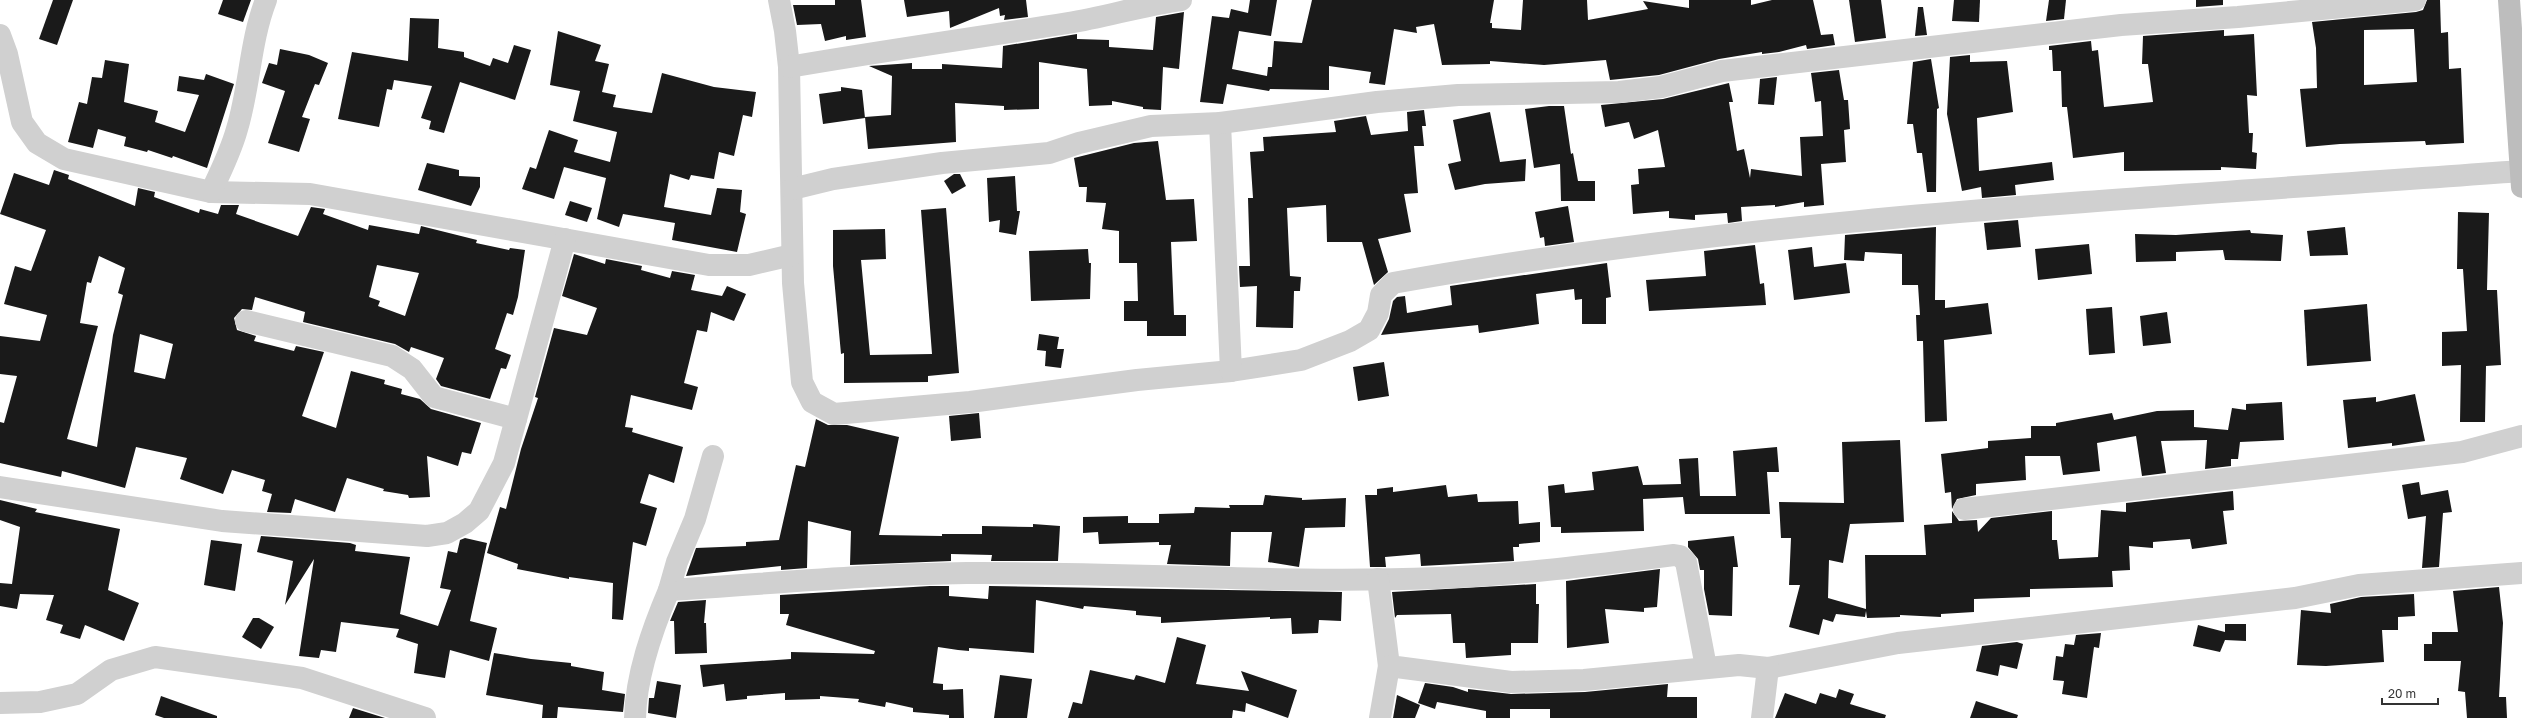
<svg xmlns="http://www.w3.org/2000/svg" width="2522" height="718" font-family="'Golos Text',sans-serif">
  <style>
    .building { fill: #1a1a1a; fill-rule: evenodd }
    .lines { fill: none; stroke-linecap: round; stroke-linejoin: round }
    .street { stroke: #d0d0d0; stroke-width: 22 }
    .secondary { stroke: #bdbdbd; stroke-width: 22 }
  </style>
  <rect width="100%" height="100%" fill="#fff"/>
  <g class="building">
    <path d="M53,0H73L57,45L39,39Z"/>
    <path d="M223,0H251L243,22L218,14Z"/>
    <path d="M835,0H861L866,37L846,40V36L825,41L821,24L797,25L793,5H835Z"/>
    <path d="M904,0H1026L1028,17L1004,20L1005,15L1000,16L999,8L950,28L949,11L907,17Z"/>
    <path d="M1250,0H1277L1271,36L1239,31L1232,69L1267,76L1268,67H1272L1274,41L1302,43L1312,0H1494L1490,23H1492V28L1521,30L1523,0H1587L1588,20L1648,9L1643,1L1689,8V0H1751V5L1772,0H1813L1821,35L1833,34L1835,45L1807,49L1806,45L1779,52L1762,54V52L1719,59L1659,75L1610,80L1606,60L1544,65L1490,61V64L1442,65L1434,24L1416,27L1417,33L1394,29L1385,85L1369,83L1371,72L1329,66V90L1270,89L1269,91L1227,84L1223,104L1200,102L1212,16L1229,18L1231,9L1248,13Z"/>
    <path d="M1849,0H1881L1886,38L1855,42Z"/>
    <path d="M1954,0H1980L1979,22L1952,21Z"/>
    <path d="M2049,0H2066L2064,19L2046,21Z"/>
    <path d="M2196,0H2223V5L2196,7Z"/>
    <path d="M2427,0H2440L2441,33L2448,32L2449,69L2461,68L2464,143L2426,145L2425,141L2340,144L2306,147L2300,89L2317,88L2316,48L2312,22L2416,12L2423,10ZM2414,29L2417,82L2364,85V30Z"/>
    <path d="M1918,7H1923L1927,35L1915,36Z"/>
    <path d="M1184,12L1179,69L1163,67L1161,110L1143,109V107L1112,101V105L1089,106L1087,69L1039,62V109L1004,110V106L955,103L956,142L868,149L865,117L891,115L892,76L869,66L912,63V69H942V64L1002,68L1003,46L1077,34V39L1109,40V47L1153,50L1156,17Z"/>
    <path d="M410,18L439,19L438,48L464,52V57L490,66L493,58L508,63L514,45L531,50L515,100L460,82L444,133L429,129L431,121L421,118L432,86L394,80L392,90L387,89L379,127L338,119L352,52L408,61Z"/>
    <path d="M2224,30V36L2254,34L2257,96L2247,95L2249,133H2253L2252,152L2257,153L2256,169L2221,167V170L2124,171V152L2073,158L2067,107H2062L2061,71H2053L2052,50H2049V46L2091,41L2092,51L2098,50L2104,107L2153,102L2148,64H2142L2143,36Z"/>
    <path d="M558,31L601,45L595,61L609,64L602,92L616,95L613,107L652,113L662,73L714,87L756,92L752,117L743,115L734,156L719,152L714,179L691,175L689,180L670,174L664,207L711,215L717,188L742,190L740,212L746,214L737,252L672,240L675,223L623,214L619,227L597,219L606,178L564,167L554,199L522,189L530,167L536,169L549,130L578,140L574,152L610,162L617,132L573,121L580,91L550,85Z"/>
    <path d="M280,49L309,55L328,63L319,85L315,84L302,117L310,119L299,152L268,143L285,91L262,83L269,63L277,65Z"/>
    <path d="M1970,55V62L2007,61L2013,112L1977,118L1979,171L2052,162L2054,180L2015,185L2016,195L1982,198L1981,187L1962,191L1947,114L1950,57Z"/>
    <path d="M1931,59L1939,108L1937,109L1936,192H1927L1922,153H1917L1913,124H1907L1913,62Z"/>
    <path d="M105,60L129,64L124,102L158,111L155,122L185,132L199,95L177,91L179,76L204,80L206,74L234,84L207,168L173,156L172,158L148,150L147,152L124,146L126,137L98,129L93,148L68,142L79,102L87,104L92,77L102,78Z"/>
    <path d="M1839,70L1844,100H1848L1850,129L1844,130L1846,162L1821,164L1824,205L1804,207V202L1775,207V205L1741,207L1742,221L1728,223L1727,213L1695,215V220L1669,218V211L1633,214L1631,185L1639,184L1638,169L1665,167L1658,130L1634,139L1629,122L1605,127L1601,105L1663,99L1729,83L1733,102H1729L1737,151L1744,149L1750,178L1751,169L1802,176L1800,137L1823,136L1821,101L1815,102L1811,73Z"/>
    <path d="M1777,77L1774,105L1758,104L1760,79Z"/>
    <path d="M841,87L862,90L865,118L823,124L819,94L841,91Z"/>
    <path d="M1549,106H1564L1571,154L1573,153L1578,181H1595V201H1561L1560,164L1534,168L1525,109Z"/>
    <path d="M1424,110L1426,126H1422L1424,146H1414L1418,193L1404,194L1411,232L1378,239L1388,272L1374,285L1362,242H1327L1326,205L1287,208L1290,276L1301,277L1300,291H1294L1293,328L1256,327L1257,286L1240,287L1239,266H1250L1248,198H1253L1250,152L1264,151L1263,137L1336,132L1334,121L1366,116L1371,135L1408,131L1407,112Z"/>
    <path d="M1490,112L1500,162L1526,159L1525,181L1485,184L1455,190L1448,164L1461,161L1453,120Z"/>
    <path d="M1158,141L1166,200L1194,199L1197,241L1171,242L1174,315H1186V336H1147V321H1124V301H1138L1137,263H1119V231L1102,229L1106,203L1086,202L1087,187H1079L1074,158L1134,143Z"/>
    <path d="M427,163L459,170V176L480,177V187L471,206L418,190Z"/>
    <path d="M54,170L69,175L68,179L135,206L138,188L155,192L154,197L199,213L200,209L218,214L221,205H239L236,214L298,236L311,207L325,209L323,214L368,230L369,225L419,234L421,226L477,240L476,243L509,250L510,248L525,250L518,297L513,315L507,313L495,349L511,355L506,369L501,368L490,399L441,386L436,379L444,358L411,347L409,352L395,344L303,322L305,312L255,297L252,310L242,309L234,318L237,330L256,336L254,341L294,351L296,346L324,352L302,416L336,428L351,371L385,380L384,384L402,389L401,394L420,399L431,409L481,423L471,454L462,452L458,466L427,456L430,497L409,498L408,495L383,491L384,489L347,478L335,512L295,499L291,513L267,512L272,494L262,491L265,480L232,470L223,494L180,479L187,458L136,447L125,488L62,471L61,477L0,463V422L4,423L17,376L0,374V336L40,341L47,315L4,304L15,266L31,271L46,230L0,214L14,173L49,185ZM99,256L125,268L118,293L123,295L113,335L97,447L67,439L98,326L80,323L87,282L91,283ZM377,265L419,273L405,316L378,306L380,301L369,297ZM140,334L173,344L165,379L134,372Z"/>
    <path d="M954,174H960L966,186L952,194L944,181Z"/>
    <path d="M1015,176L1017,211H1020L1016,235L999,232L1000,220L989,222L987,178Z"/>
    <path d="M570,201L592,208L587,222L565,215Z"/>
    <path d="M1568,206L1574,242L1545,246L1544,237L1540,238L1535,212Z"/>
    <path d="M946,208L959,373L928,376V382L844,383V353L841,354L833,266V230L885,229L886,259L861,260L870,355L932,354L921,210Z"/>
    <path d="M2458,212L2489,213L2487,290H2497L2501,365L2486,366L2485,422H2460L2461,365L2442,366V332L2467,331L2463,269H2457Z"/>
    <path d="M2018,220L2021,247L1987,250L1984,223Z"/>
    <path d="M1936,227L1935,300H1945V308L1988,303L1992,334L1944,340L1947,421L1925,422L1923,341H1917L1916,315H1920L1918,285H1902V254L1865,252L1864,261L1844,260L1845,235Z"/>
    <path d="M2345,227L2348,255L2310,256L2307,231Z"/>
    <path d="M2250,230L2251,233L2283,235L2281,261L2225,260L2223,250L2176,252V261L2136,262L2135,234L2176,235Z"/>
    <path d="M2089,244L2092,274L2038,280L2035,249Z"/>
    <path d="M1755,245L1760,284L1764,283L1766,305L1649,311L1646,280L1706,276L1704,251Z"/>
    <path d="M1812,247L1814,267L1846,263L1850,293L1794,300L1788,250Z"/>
    <path d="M1088,249L1089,263H1091L1090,299L1031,301L1029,251Z"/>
    <path d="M574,254L605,264L606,259L642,266L641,270L670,278L672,271L695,275L691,290L722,296L727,286L746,294L734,321L711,312L707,332L697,330L684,383L698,387L692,410L631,395L625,427L633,428L632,432L683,447L674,483L649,474L640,503L657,508L646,546L633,542L623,620L612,619L613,583L569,577V579L517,569L518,564L487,553L500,507L506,509L521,449L538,398L535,397L554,328L587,335L597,308L562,296Z"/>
    <path d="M1607,263L1611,297L1606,298V324H1582V299L1575,300L1574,289L1536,294L1539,324L1479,333L1478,325L1381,335L1389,319L1393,301L1397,297L1405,296L1407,313L1452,305L1450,286Z"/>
    <path d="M2367,304L2371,361L2307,366L2304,310Z"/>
    <path d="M2112,307L2115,353L2089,355L2086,309Z"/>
    <path d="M2167,312L2171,343L2143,346L2140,316Z"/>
    <path d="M1039,334L1059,337L1057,349H1064L1061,368L1045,366L1046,351L1037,350Z"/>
    <path d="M1384,362L1389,396L1358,401L1353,367Z"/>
    <path d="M2415,394L2425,441L2392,446V443L2348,448L2343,400L2376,397V402Z"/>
    <path d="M2282,402L2284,440L2240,442L2238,459H2231V466L2205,469L2207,440L2161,441L2166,473L2142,476L2136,436L2097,443L2100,471L2063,475L2060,456H2025L2026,480L1976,484V495L1957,499L1952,509L1951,492L1945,493L1941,454L1988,448V441L2031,438V426H2056V423L2112,413L2114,420L2157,411L2194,410V427L2228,430L2232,408L2246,410V404Z"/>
    <path d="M979,413L981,438L951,441L949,416Z"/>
    <path d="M816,419L828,425H847L899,437L879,535L942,536V534H982V526L1033,527V524L1060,526L1058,561H991L992,555L951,554V561L850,565L851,531L808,521L807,568L781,570V566L686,576L696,548L746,546V542L779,540L796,465L805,467Z"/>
    <path d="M1900,440L1904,522L1850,524L1843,563L1829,560L1828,598L1866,609L1865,555H1926L1924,525L1952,523V511L1959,521L1977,520L1978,532L1991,518L2052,511V540H2057L2059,559L2098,557L2101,510L2126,512V503L2233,491L2234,510L2223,511L2227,544L2192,549L2190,539L2153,542V548L2129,546L2130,570L2112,571L2113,587L2030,589V597L1974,599V612L1941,614V617L1900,615V617L1867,618L1866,611L1865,617L1836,614L1833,622L1823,619L1819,635L1789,627L1800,585H1789L1791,538H1781L1779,502L1844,503L1842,442Z"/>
    <path d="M1777,447L1779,472H1767L1770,514H1685L1683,497L1643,499L1644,531L1561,533V527H1551L1548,486L1564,484L1565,493L1594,490L1592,472L1638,466L1643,485L1681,484L1679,459L1698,458L1700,496H1736L1733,451Z"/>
    <path d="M2419,482L2421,495L2448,490L2452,512L2443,513L2439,567L2422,568L2426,516L2408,519L2402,485Z"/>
    <path d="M1446,485L1448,497L1477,494L1478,502L1518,501L1519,524L1540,522V542L1519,544V547H1513L1514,561L1421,566L1420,554L1385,557L1386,567H1370L1365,495H1377V489L1393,487V492Z"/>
    <path d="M1265,495L1302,498V500L1346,498L1345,527L1305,528L1299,567L1268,562L1272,532H1231L1230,566L1167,564L1171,545H1159V542L1099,544L1098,532L1083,533V517L1128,516V523H1159V514L1194,513L1195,507L1230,508L1229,505H1263Z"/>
    <path d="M0,500L37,509L35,512L120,529L108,590L139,603L124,641L85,625L80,639L60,633L63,625L46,620L54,595L20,594L17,609L0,606V583L12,584L20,527L0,520Z"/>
    <path d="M261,536L350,543L356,545L355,551L410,557L400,614L438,626L451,590L440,588L448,551L457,553L460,540L465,538L487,543L470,621L497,628L489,661L450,650L445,678L414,673L418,644L396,637L399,629L341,622L336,652L321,650L319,658L299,656L314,559L285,605L293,561L257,552Z"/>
    <path d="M1734,536L1738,567H1733L1732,616L1709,615L1704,589V570H1700L1698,559L1688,547V541Z"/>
    <path d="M211,540L242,544L235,591L204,585Z"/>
    <path d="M1660,569L1657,607L1644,608V612L1605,609L1609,643L1567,648L1566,581Z"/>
    <path d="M1536,584V604H1539L1538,643H1511V655L1466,658L1465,643H1453L1451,614L1397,615L1395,618L1392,592Z"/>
    <path d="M930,586H949V596L988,599L989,586L1342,592L1341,621L1319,620L1318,633L1292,634L1291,618L1270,619V617L1161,623V617L1136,615V611L1084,606L1083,609L1036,600L1034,653L969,648V651L958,650L938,647L933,683L943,684V690L963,689L964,718H949V715L913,712V708L886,702L885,707L858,702L859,699L820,696V699L785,700V693L747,696V699L726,701L724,684L703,687L700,665L791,659V652L874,654L875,651L786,625L789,614H780V595Z"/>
    <path d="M2499,587L2503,623L2499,697H2506L2507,718H2467L2465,692L2458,691L2461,661H2424V644H2432V632H2458L2453,591Z"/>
    <path d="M2414,594L2415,616L2398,617V630H2382L2384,662L2326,666L2297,665L2301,610L2331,613L2330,604L2361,597Z"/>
    <path d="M706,600L704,623H706L707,653L675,654L674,621H670L678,602Z"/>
    <path d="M253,618H259L274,627L261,649L242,637Z"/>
    <path d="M2225,624H2246V641L2225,640L2220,652L2193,646L2198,625L2225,632Z"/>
    <path d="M2101,633L2099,648L2094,647L2087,698L2062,694L2064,681L2053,680L2056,656L2063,657L2065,644L2074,645L2076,635Z"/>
    <path d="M1177,637L1206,645L1196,684L1249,691L1241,671L1297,690L1288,718L1246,703L1245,712L1233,710L1232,718H1068L1073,702L1082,704L1090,670L1134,680L1136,675L1165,683Z"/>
    <path d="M2017,642L2023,644L2017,669L2000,665L1998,676L1976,671L1982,646Z"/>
    <path d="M494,653L531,659L571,663V666L604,672L602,690L625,694L623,712L558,707L557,718H542L543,705L486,695Z"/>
    <path d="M1000,675L1032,679L1027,718H994Z"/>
    <path d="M657,681L681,685L676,718L648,713L649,698H654Z"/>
    <path d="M1425,683L1453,687L1468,692V689L1511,694L1585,692L1668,684L1667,697H1697V718H1550V709H1510V718H1486V711L1437,702L1435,709L1418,703Z"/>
    <path d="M1839,689L1854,694L1850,704L1886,715L1885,718H1775L1785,693L1816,704L1820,693L1836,698Z"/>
    <path d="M1397,695L1420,705L1415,718H1393Z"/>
    <path d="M161,696L217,716V718H164L155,715Z"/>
    <path d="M1976,701L2018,715L2017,718H1970Z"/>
    <path d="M353,708L385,718H349Z"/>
  </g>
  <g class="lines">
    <g class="street">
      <path d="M779,0L785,31L789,67L793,283L802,382L812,402L834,414L970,402L1137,380L1231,371L1301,360L1350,341L1369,330L1378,313L1381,295L1393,283C1765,216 2144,199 2521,171"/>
      <path d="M0,35L7,54L22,122L37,143L64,159L211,192L310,194L709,265H749L792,255"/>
      <path d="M789,67C881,51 975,38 1068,23C1106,17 1143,5 1181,0"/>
      <path d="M1220,123L1231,371"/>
      <path d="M792,189L833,179L942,163L1049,153L1079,143L1151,126L1220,123L1377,102L1458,95L1619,92L1661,87L1722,71L2121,25L2238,17L2415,0"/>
      <path d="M211,192C221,171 231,151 237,129C250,86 250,41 266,0"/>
      <path d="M246,321L392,356L412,369L434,397L516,419"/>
      <path d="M713,456L695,519L677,562L669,590C768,584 867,574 967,573C1124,572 1281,584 1437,578C1516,575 1596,565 1674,555L1680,556L1686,562L1706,667"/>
      <path d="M0,487L222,521L427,536L447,533L465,523L479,511L504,463L565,239"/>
      <path d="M1964,509L2462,452L2522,436"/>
      <path d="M1378,579L1389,666L1511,682L1584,680L1739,665L1768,668L1898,643L2295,598L2359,585L2522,573"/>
      <path d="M0,703L40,702L77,694L111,670L155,657L302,678L425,718"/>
      <path d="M635,718C636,675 652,630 669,590"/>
      <path d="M1380,718L1389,666"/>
      <path d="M1762,718L1768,668"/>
    </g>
    <path class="secondary" d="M2509,0L2522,187"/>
  </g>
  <path d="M2382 698v6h56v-6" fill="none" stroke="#333333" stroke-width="2"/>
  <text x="2388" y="698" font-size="12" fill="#333333" stroke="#ffffff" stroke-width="3" paint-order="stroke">20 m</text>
</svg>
